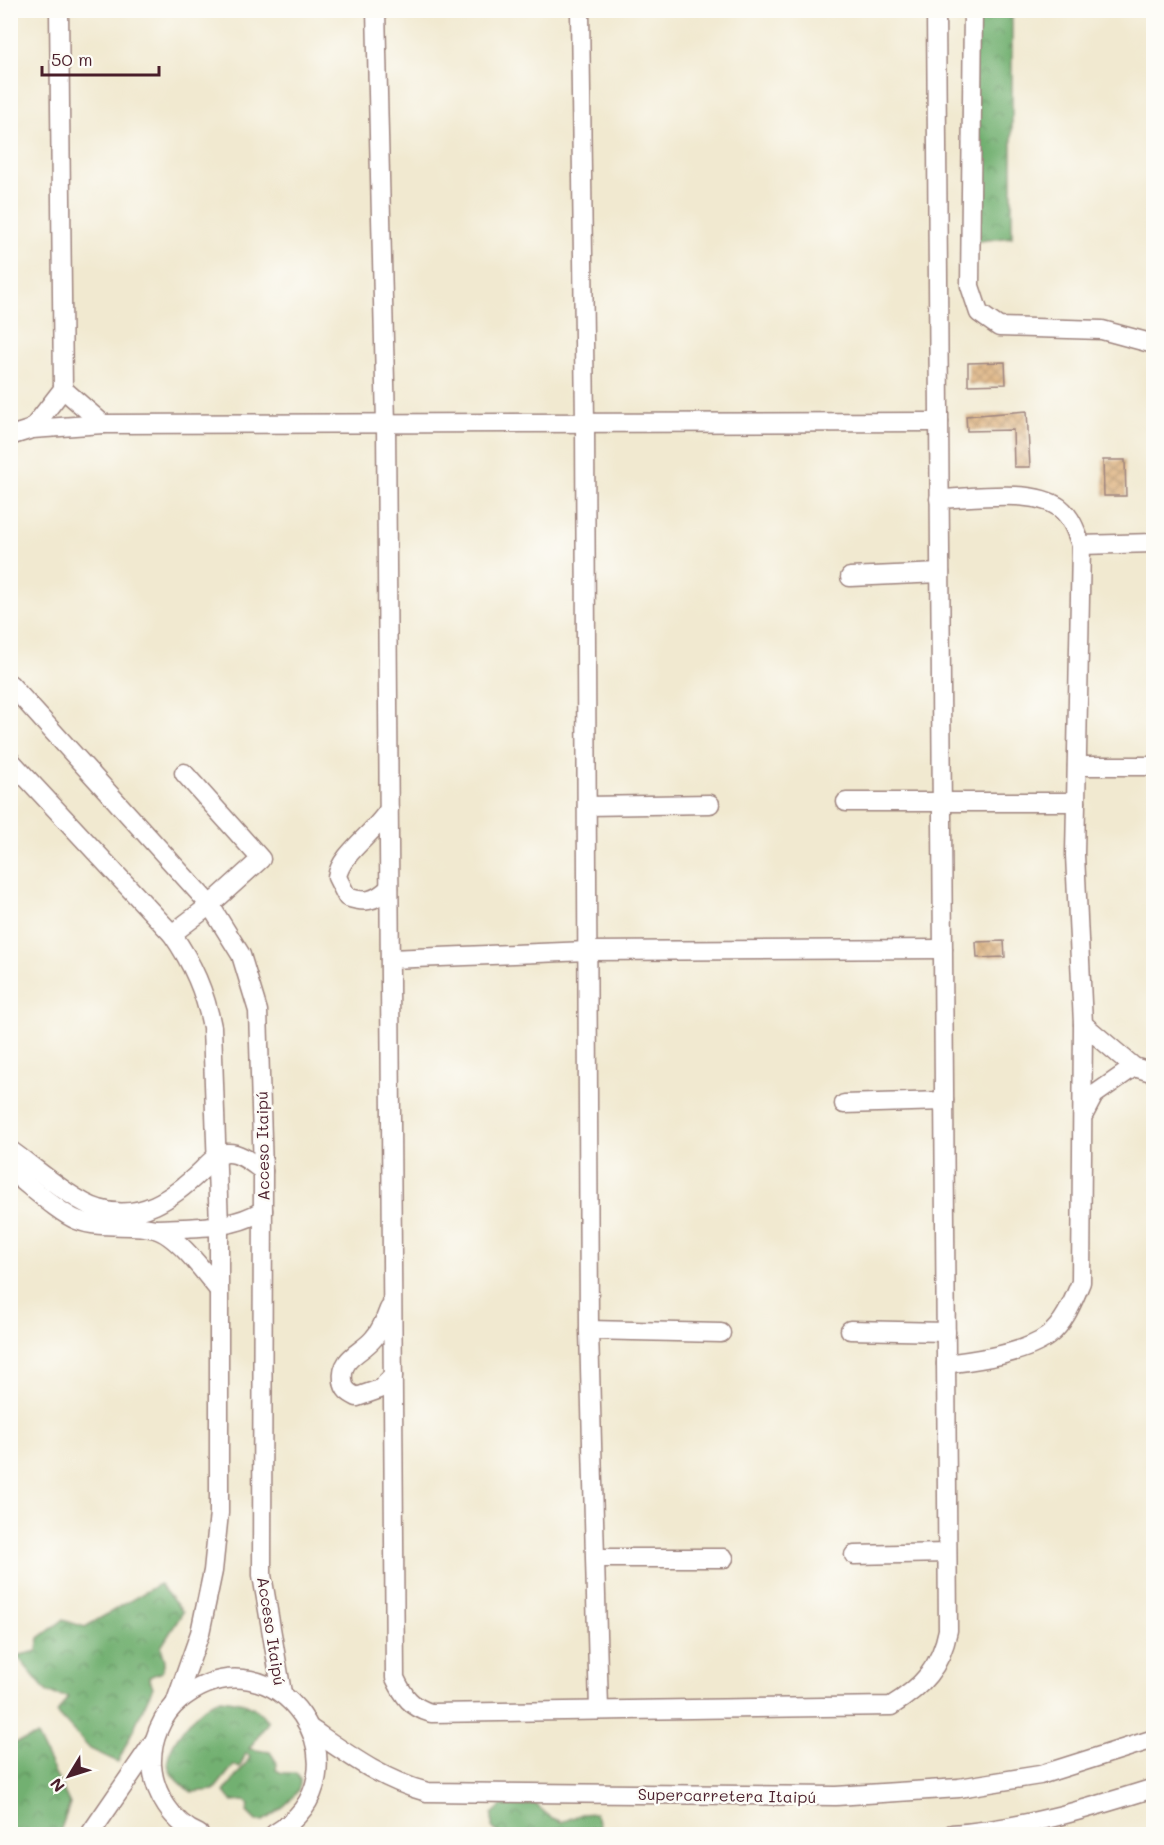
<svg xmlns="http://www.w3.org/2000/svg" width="1164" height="1845" font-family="Mali,sans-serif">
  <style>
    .forest { fill: url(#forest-crowns); stroke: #5e684e; stroke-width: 1.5 }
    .building { fill: url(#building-cross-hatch) }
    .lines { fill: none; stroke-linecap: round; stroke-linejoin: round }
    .minor-casing { stroke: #9e847e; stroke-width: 21 }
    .minor { stroke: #fff; stroke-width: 18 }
    .labels { text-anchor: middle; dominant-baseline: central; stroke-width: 5; stroke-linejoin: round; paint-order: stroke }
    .street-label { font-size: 16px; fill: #4a1f2b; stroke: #fdfcf7 }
  </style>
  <defs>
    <pattern id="forest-crowns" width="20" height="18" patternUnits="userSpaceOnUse" patternTransform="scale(1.5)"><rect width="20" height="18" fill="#72b071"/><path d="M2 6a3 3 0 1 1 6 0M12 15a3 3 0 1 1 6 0" fill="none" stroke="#608f5d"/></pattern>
    <pattern id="building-cross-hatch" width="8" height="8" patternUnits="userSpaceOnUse" patternTransform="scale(1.5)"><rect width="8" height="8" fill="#dbaf7a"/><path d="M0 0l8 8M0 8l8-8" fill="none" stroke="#b48e64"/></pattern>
  </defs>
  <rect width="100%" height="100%" fill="#fdfcf7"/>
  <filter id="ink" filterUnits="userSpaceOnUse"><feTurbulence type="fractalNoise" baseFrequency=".0167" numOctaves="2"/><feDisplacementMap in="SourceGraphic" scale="12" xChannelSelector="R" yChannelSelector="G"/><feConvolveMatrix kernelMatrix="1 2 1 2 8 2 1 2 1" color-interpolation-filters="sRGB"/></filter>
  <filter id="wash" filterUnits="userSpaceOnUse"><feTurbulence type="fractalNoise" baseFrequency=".008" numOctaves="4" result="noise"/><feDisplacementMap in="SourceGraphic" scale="24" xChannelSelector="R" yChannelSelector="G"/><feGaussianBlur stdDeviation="1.35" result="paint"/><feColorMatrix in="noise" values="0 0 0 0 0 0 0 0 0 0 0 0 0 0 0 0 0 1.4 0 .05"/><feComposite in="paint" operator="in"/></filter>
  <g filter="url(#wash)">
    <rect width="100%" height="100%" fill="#f1e9d0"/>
    <g class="forest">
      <path d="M968,11H1012V237L972,242Z"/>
      <path d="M159,1584L183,1612L161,1647L165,1660L162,1672L149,1677L153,1687L118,1762L90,1749L57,1713L68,1697L48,1693L17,1656L37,1651L39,1638L63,1620L85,1627Z"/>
      <path d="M220,1699C241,1701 255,1703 268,1722L249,1749L270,1752L277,1763L276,1770L282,1773H296C312,1789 276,1813 263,1821H256L247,1812L249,1805L245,1801L232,1802L224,1792L247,1762L250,1757L246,1753L240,1767L234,1765L214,1790L192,1792C157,1771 165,1752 186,1726C195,1715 207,1703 220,1699Z"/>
      <path d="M37,1736L70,1804L59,1834H11V1744Z"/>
      <path d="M506,1802H533L550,1817L562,1822L582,1814L595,1813L600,1825L596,1834H498L492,1827V1814Z"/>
    </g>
    <g id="blocks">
      <g class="building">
        <path d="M1005,362L1006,384L968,385V363Z"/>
        <path d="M1027,411L1030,467H1014L1013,430L967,431L966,416Z"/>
        <path d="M1103,460H1125L1126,496H1104Z"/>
        <path d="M1004,941L1005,957L977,958L976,942Z"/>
      </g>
    </g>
  </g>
  <g filter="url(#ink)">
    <use href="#blocks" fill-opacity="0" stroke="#9e847e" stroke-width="1.5"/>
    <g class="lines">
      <defs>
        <g id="minor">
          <path d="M376,10L386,424L395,1678C404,1697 411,1707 431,1713L891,1706C922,1687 941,1667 948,1630L936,10"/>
          <path d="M580,10L585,423L589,1330L599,1710"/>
          <path d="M973,10L970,286L979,313L999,327L1102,330L1154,344"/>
          <path d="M63,389L103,424"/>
          <path d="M32,429L63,389L59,10"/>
          <path d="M10,436L32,429L103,424L939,422"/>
          <path d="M939,499C972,498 1034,488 1060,508C1072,518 1076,531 1081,545L1075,855L1083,1024L1081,1282C1073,1301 1065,1323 1048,1336C1024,1354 975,1360 946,1364"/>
          <path d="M1081,545L1154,543"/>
          <path d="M850,577L940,573"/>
          <path d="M10,684L210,905L241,955L258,1011L263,1171L262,1575L282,1693"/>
          <path d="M10,760L172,934C193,964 205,992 212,1027L219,1226V1513L213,1571L200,1633L175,1704"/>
          <path d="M1077,766H1154"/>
          <path d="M846,802H1076"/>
          <path d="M587,806L710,804"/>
          <path d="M389,809C375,833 341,853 337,877L347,897C365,903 374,902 389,888"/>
          <path d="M172,934L210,905L261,859L184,773"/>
          <path d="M390,959L588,951L943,949"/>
          <path d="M1083,1024L1134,1067L1154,1073"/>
          <path d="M844,1104L944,1101"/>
          <path d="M1084,1114L1094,1095L1134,1067"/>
          <path d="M10,1150C33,1166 74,1202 99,1209C140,1222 173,1198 201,1171C208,1164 216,1154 227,1153C240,1152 253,1164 263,1171"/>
          <path d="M10,1171C28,1184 59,1213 77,1220C103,1230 130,1222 155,1229C177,1235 204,1272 218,1289"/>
          <path d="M156,1229C192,1227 232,1230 263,1210"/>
          <path d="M389,1309C385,1320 381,1330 374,1338C361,1354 340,1357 343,1381C344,1390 349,1393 357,1397L380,1389L393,1376"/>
          <path d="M589,1330L721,1333"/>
          <path d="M850,1330L946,1332"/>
          <path d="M854,1555L947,1553"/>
          <path d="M596,1558H724"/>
          <path d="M311,1729C349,1755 382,1780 427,1792L836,1796L959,1788L1040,1775L1154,1739"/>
          <path d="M90,1834L154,1741"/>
          <path d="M199,1834C173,1823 154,1794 152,1765C151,1742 161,1715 180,1700C276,1623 378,1773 274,1834"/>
          <path d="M952,1834C1022,1829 1087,1809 1154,1788"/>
        </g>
      </defs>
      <use href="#minor" class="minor-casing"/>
      <use href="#minor" class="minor"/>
    </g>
  </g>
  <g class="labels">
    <g class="street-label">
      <text transform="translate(262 1146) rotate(-91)">Acceso Itaipú</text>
      <text transform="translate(272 1631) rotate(81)">Acceso Itaipú</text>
      <text transform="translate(727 1795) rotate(1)">Supercarretera Itaipú</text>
    </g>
  </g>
  <rect width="1164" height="1845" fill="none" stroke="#fdfcf7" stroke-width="36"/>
  <g transform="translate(69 1776) rotate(232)" stroke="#fdfcf7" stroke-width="4.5" paint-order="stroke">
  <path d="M0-4.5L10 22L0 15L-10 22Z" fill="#4a1f2b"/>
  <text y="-9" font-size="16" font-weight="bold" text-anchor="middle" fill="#4a1f2b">N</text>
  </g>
  <path d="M42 66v9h117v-9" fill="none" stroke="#4a1f2b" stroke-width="3"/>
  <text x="51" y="66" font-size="18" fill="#4a1f2b" stroke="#fdfcf7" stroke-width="4.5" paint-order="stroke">50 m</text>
</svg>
